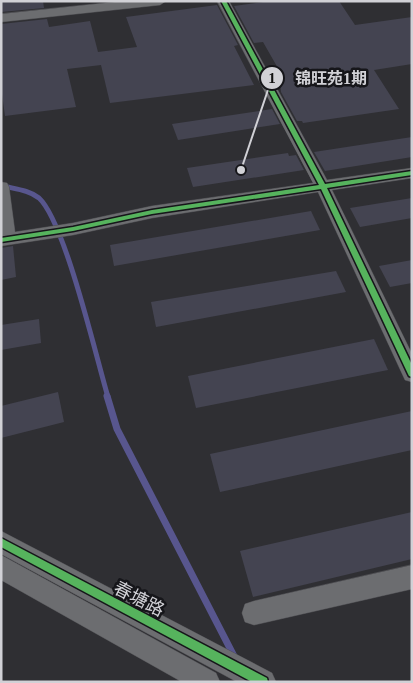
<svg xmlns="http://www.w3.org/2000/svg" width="413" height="683" font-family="'Times New Roman','Noto Sans SC',serif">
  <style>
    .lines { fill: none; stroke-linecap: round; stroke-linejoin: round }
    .stream-far1 { stroke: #58568e; stroke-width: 5 }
    .stream { stroke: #58568e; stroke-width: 7 }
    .building { fill: #444451 }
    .minor-casing { stroke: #4c4c50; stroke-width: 1 }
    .minor { fill: #6c6d70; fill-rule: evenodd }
    .cycleway-casing { stroke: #16161a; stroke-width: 3 }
    .cycleway { fill: #56b35d; fill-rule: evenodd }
    .labels { text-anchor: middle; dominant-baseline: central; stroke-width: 5; stroke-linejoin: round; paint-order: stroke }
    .near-street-label { font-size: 18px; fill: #d1d1d6; stroke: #16161a }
    .leader { fill: none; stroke: #d1d1d6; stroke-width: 2 }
    .callout-dot { fill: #d1d1d6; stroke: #16161a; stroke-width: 2 }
    .mark-label { font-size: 15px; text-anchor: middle; font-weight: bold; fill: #111 }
    .callout-label { font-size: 16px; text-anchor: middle; font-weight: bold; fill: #d1d1d6; stroke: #16161a; stroke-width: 5; stroke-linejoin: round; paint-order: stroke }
  </style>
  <rect width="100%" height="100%" fill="#2f2f33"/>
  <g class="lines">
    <path class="stream-far1" d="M3,186C15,189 29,190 39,198C65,222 96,357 108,397"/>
    <path class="stream" d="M107,396L117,429L235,658"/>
  </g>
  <g class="building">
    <path d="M1,1H43L44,8L1,12Z"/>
    <path d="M270,1H339L355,25L412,17V64L374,70L399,109L303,123L302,121H297L281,92L279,70L263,42L254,43L234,6Z"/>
    <path d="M217,5L238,45L234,46L254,85L110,103L101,65L67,69L76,107L5,116L1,87V24L47,19L49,27L90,21L98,52L137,47L126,17Z"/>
    <path d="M272,109L280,124L178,140L172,124Z"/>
    <path d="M412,137V157L325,171L314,152Z"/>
    <path d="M288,153L289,156L296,155L304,170L193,187L187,168Z"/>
    <path d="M412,198V218L360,227L350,208Z"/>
    <path d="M311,211L320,230L114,266L110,245Z"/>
    <path d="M13,246L16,277L1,280V248Z"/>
    <path d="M412,260V283L390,287L379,266Z"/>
    <path d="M336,271L346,292L156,327L151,302Z"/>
    <path d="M39,319L41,343L1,350V325Z"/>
    <path d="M374,339L388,370L196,408L188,376Z"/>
    <path d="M58,392L64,422L1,438V406Z"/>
    <path d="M412,411V450L220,492L210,454Z"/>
    <path d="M412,512V559L253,597L240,551Z"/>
  </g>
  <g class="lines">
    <defs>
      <g id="minor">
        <path d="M124,1H166L160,5L1,22V14Z"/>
        <path d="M217,1H229L327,180L412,168V178L332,190L412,354V382L405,380L318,192L152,218L73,235L1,246V182L7,183L9,187L15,232L73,223L152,206L313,183Z"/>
        <path d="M1,531L272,673L276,682H237L1,554Z"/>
        <path d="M1,555L216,673L220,682H182L1,580Z"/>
        <path d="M412,565V589L254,625L245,622L242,613L245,604L254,601Z"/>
      </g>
    </defs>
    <use href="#minor" class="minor-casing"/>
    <use href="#minor" class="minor"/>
    <defs>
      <g id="cycleway">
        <path d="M221,1H226L325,184L412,171V175L327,188L412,365V377L409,376L408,374L321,189L152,214L73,231L1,242V238L73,227L152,210L319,185Z"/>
        <path d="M1,538L267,678L268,682H252L1,547Z"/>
      </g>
    </defs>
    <use href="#cycleway" class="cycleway-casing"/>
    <use href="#cycleway" class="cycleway"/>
  </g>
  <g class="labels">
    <g class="near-street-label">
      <text transform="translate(139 599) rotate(27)">春塘路</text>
    </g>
  </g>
  <path class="leader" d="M241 170L272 78"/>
  <g class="callout-dot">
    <circle cx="241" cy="170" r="5"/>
    <circle cx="272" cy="78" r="12"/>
  </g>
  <g class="mark-label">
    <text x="272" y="83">1</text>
  </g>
  <g class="callout-label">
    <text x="331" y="84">锦旺苑1期</text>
  </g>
  <rect width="413" height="683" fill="none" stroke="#d1d1d6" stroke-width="5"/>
</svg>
